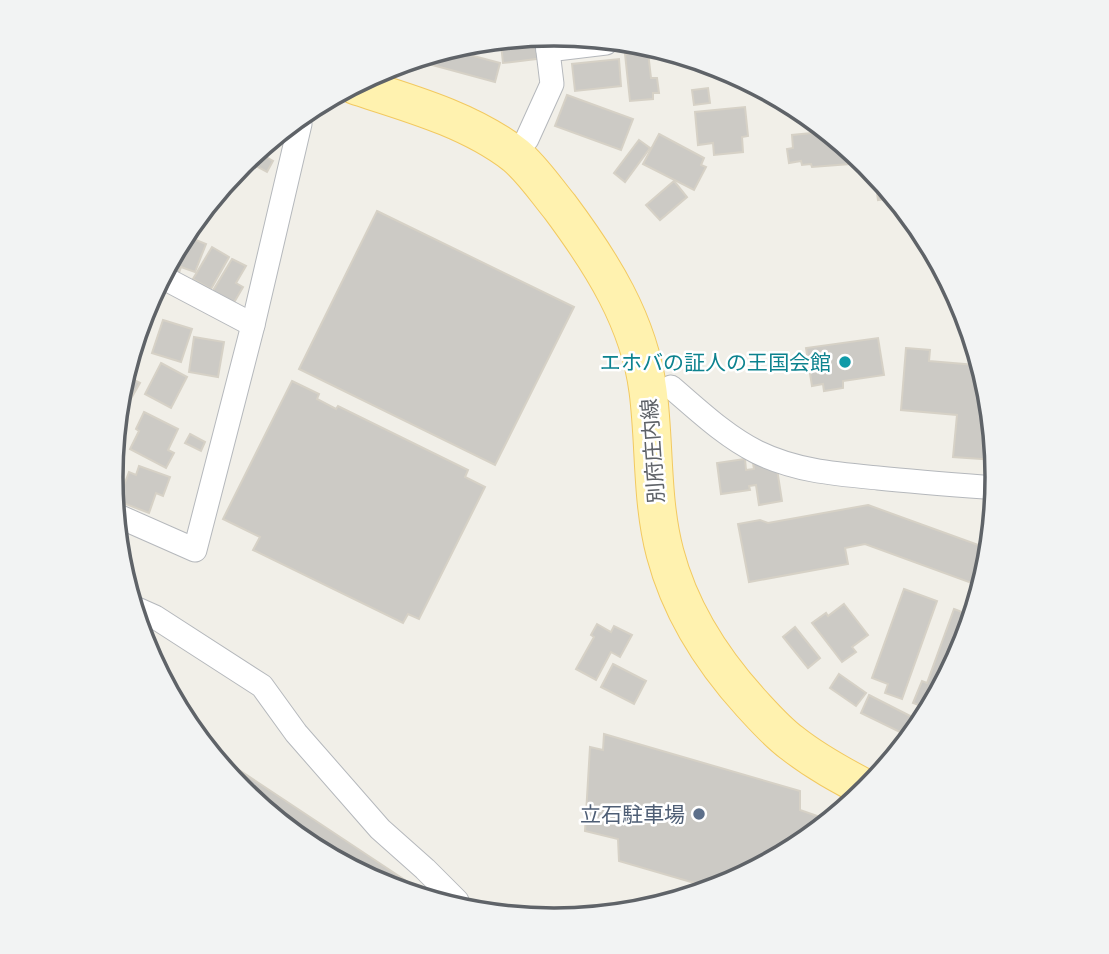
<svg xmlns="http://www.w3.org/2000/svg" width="1109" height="954" font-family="'IBM Plex Sans','Noto Sans JP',sans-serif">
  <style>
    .building { fill: #cccac5; stroke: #d6d1c6; stroke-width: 2 }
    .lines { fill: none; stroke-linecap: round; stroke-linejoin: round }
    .minor-casing { stroke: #b5b8bc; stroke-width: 25 }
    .primary-casing { stroke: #f2c960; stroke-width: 39 }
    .minor { stroke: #fff; stroke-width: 23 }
    .primary { stroke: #fff2af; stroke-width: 37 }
    .culture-dot { fill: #0f9aa8; stroke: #fff; stroke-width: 2.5 }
    .service-dot { fill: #5c6f8a; stroke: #fff; stroke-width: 2.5 }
    .labels { text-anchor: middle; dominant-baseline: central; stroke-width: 5; stroke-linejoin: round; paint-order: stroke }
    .culture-label { font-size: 21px; fill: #0d838f; stroke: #fff; text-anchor: end }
    .street-label { font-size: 21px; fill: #5f6368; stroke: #fff }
    .service-label { font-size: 21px; fill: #4e5e75; stroke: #fff; text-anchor: end }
    .rim { fill: none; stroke: #5f6368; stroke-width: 3.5 }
  </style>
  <rect width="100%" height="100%" fill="#f1efe8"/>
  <g class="building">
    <path d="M542,36L544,58L503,63L501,44Z"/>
    <path d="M467,51L466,54L500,63L495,82L425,63L426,59Z"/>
    <path d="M648,52L651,78H657L659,93H653V99L630,101L625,54Z"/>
    <path d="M619,59L621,86L575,91L572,64Z"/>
    <path d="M708,88L710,103L694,105L692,90Z"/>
    <path d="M567,95L633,119L621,150L555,126Z"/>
    <path d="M745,107L748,136L742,137L743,152L714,155L713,143L698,145L695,112Z"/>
    <path d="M822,132L844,147V151H849L850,164L812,167L811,164L802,165L801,161L789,163L787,149L793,148L792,135Z"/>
    <path d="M659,134L704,158L701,165L706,167L694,190L643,164Z"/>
    <path d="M639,140L650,148L625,182L614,173Z"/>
    <path d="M257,152L273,161L267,172L245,160Z"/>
    <path d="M874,171L892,198L878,200Z"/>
    <path d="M674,181L687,197L660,220L646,205Z"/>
    <path d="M377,211L574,307L495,465L299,369Z"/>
    <path d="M191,238L206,244L195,272L181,267L179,273L174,271L180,255Z"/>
    <path d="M212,247L229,257L211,289L193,279Z"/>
    <path d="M232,259L246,266L236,283L243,287L232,306L211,294Z"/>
    <path d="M163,320L192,329L181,362L152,353Z"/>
    <path d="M194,337L224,342L218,377L189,372Z"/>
    <path d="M878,338L884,375L843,381V388L824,391L823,384L812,386L806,348Z"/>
    <path d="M906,348L930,350L929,361L976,365L995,460L953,457L957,415L901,410Z"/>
    <path d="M161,363L187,377L171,408L145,394Z"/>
    <path d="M130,378L140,383L129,402L126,400Z"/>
    <path d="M292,381L319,394L317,399L336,409L338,406L468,470L465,477L485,487L419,619L408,614L403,623L253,550L260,537L223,519Z"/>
    <path d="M144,412L178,429L168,450L174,453L166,468L130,449L139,431L136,429Z"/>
    <path d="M190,434L205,442L201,451L185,443Z"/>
    <path d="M752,457L777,469L782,501L759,505L756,485L749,486L750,490L721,494L717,463L745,459L746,470L754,469Z"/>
    <path d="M139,466L170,477L163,496L156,493L149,513L118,501L129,472L136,475Z"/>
    <path d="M868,505L981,546L988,529L977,585L865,544L845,548L848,564L749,582L738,524L760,520L768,523Z"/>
    <path d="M904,589L937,601L902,699L885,693L888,684L872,678Z"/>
    <path d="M844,604L868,635L852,647L856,652L842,662L812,623L826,613L828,616Z"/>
    <path d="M954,609L970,615L951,667L924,707L913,703L922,681L927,683Z"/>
    <path d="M597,624L611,632L614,626L632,635L620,657L611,652L596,680L576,669L594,637L591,635Z"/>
    <path d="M795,627L820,658L808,668L783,637Z"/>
    <path d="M613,664L646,681L634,704L601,687Z"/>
    <path d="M839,674L866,693L856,706L830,688Z"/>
    <path d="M869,695L916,719L906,735L861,713Z"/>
    <path d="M604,734L800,791V810L826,819L724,887L715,889L619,861L618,839L585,831L590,747L603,750Z"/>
    <path d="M218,756L429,896L384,887L240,790Z"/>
  </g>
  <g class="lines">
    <defs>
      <g id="minor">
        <path d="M548,50L606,43"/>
        <path d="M527,139L552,84L546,35"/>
        <path d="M164,278L253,325"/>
        <path d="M671,387C698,410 725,436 757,452C796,471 836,474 878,478C917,482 957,485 996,488"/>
        <path d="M118,516L195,550L253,325L300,124"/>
        <path d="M137,609L155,617L262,686L296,733L380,829L425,869L457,901"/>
      </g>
      <path id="primary" d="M356,86C409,103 470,120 515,155C532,169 546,190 560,207C601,262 639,321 648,391C655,445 651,500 665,553C680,610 711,659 751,703C764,717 777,732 792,743C816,762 842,776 869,790"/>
    </defs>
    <use href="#minor" class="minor-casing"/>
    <use href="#primary" class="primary-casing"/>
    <use href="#minor" class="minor"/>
    <use href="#primary" class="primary"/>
  </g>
  <circle class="culture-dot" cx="845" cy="362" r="7"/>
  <circle class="service-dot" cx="699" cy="814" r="7"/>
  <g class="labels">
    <g class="culture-label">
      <text x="831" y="362">エホバの証人の王国会館</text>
    </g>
    <g class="street-label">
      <text transform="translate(652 451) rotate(-94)">別府庄内線</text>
    </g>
    <g class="service-label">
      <text x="685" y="814">立石駐車場</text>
    </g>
  </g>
  <path d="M0 0H1109V954H0ZM123 477a431 431 0 1 1 862 0a431 431 0 1 1-862 0Z" fill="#f2f3f3" fill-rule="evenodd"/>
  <path class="rim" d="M123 477a431 431 0 1 1 862 0a431 431 0 1 1-862 0Z"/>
</svg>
